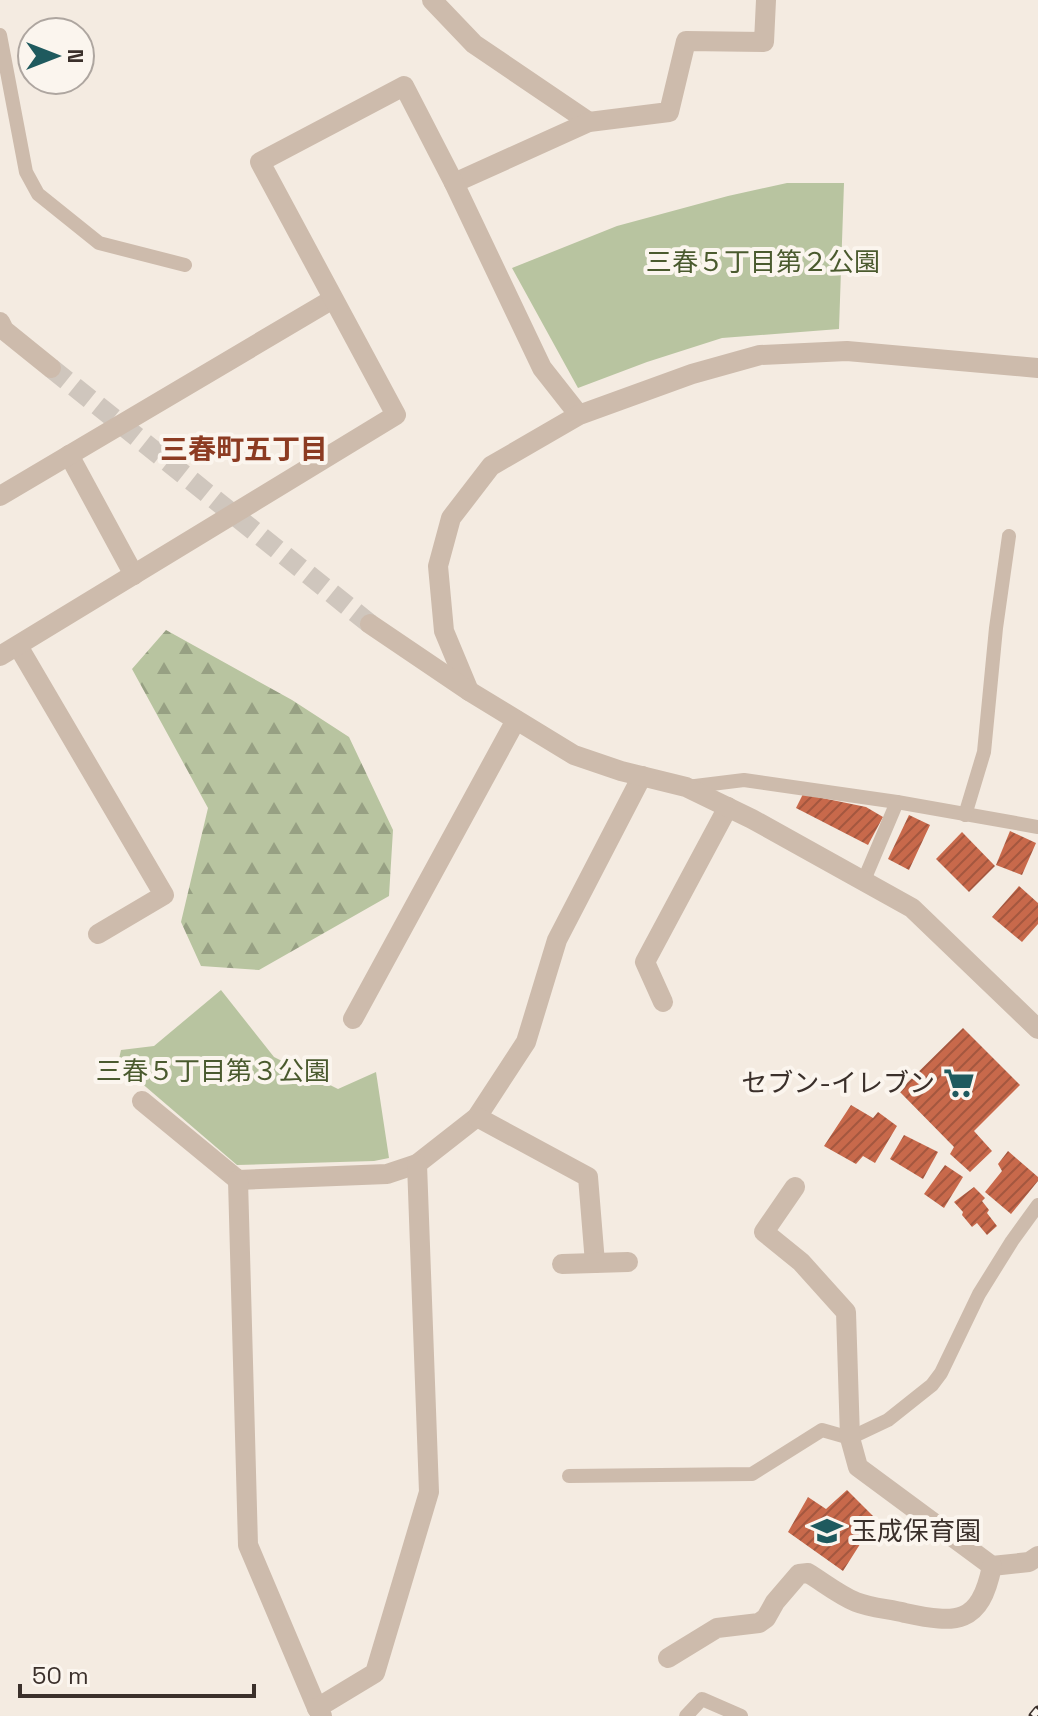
<svg xmlns="http://www.w3.org/2000/svg" width="1038" height="1716" font-family="'Space Grotesk','Noto Sans JP',sans-serif">
  <style>
    .green { fill: #b8c4a0 }
    .forest { fill: url(#forest-firs) }
    .building { fill: url(#building-hatch) }
    .lines { fill: none; stroke-linecap: round; stroke-linejoin: round }
    .tertiary-tunnel { stroke: #cfc6bd; stroke-width: 20; stroke-dasharray: 20 10; stroke-linecap: butt }
    .service { stroke: #cdbbac; stroke-width: 14 }
    .minor { stroke: #cdbbac; stroke-width: 20 }
    .tertiary { stroke: #cdbbac; stroke-width: 20 }
    .rail-casing { stroke: #3b302b; stroke-width: 9 }
    .rail { stroke: #fbf5ee; stroke-width: 6; stroke-dasharray: 18; stroke-linecap: butt }
    .labels { text-anchor: middle; dominant-baseline: central; stroke-width: 8; stroke-linejoin: round; paint-order: stroke }
    .park-label { font-size: 26px; fill: #4a5a2e; stroke: #fbf5ee }
    .poi-label { font-size: 26px; fill: #3b302b; stroke: #fbf5ee; text-anchor: end }
    .neighbourhood-label { font-size: 28px; font-weight: bold; fill: #8c3b22; stroke: #fbf5ee }
  </style>
  <defs>
    <pattern id="forest-firs" width="22" height="20" patternUnits="userSpaceOnUse" patternTransform="scale(2)"><rect width="22" height="20" fill="#b8c4a0"/><path d="M5 1l3.5 6h-7zM16 11l3.5 6h-7z" fill="#97a083"/></pattern>
    <pattern id="building-hatch" width="6" height="6" patternUnits="userSpaceOnUse" patternTransform="scale(2)"><rect width="6" height="6" fill="#c8694b"/><path d="M-1 1l2-2M0 6l6-6M5 7l2-2" fill="none" stroke="#a4573f"/></pattern>
  </defs>
  <rect width="100%" height="100%" fill="#f4ebe1"/>
  <g class="green">
    <path d="M787,183H844L839,329L722,338L647,362L578,388L512,268L617,226L728,196Z"/>
    <path d="M221,990L274,1057L338,1089L376,1072L389,1158L374,1161L237,1165L118,1063L121,1050L154,1046Z"/>
  </g>
  <path class="forest" d="M166,630L292,700L349,737L393,830L389,896L259,970L201,966L181,922L208,808L132,669Z"/>
  <g class="building">
    <path d="M803,794L866,807L883,817L868,845L796,808Z"/>
    <path d="M909,815L930,825L909,870L888,859Z"/>
    <path d="M1010,831L1036,843L1022,875L996,865Z"/>
    <path d="M962,832L995,866L969,892L936,859Z"/>
    <path d="M1019,886L1038,903V924L1022,942L992,917Z"/>
    <path d="M963,1028L1020,1085L974,1131L992,1151L970,1172L950,1154L954,1147L899,1091Z"/>
    <path d="M851,1105L873,1118L878,1112L897,1126L875,1163L863,1156L856,1164L824,1146Z"/>
    <path d="M904,1135L938,1152L923,1179L890,1159Z"/>
    <path d="M1008,1151L1038,1177V1181L1011,1214L985,1192L1002,1171L998,1164Z"/>
    <path d="M945,1165L963,1177L944,1208L924,1194Z"/>
    <path d="M974,1187L985,1198L982,1201L989,1210L987,1213L997,1226L987,1235L977,1223L972,1227L962,1215L963,1212L954,1202Z"/>
    <path d="M847,1490L876,1519L843,1571L788,1532L808,1497L826,1509Z"/>
  </g>
  <g class="lines">
    <path class="tertiary-tunnel" d="M51,368L370,624"/>
    <g class="service">
      <path d="M0,35L26,172L38,194L99,243L185,265"/>
      <path d="M687,787L744,780L897,802L1038,827"/>
      <path d="M965,815L984,752L996,628L1009,536"/>
      <path d="M864,880L897,802"/>
      <path d="M569,1476L752,1474L822,1430L850,1438L888,1420L932,1385L941,1373L979,1294L1012,1241L1038,1205"/>
      <path d="M686,1716L702,1699L741,1716"/>
    </g>
    <g class="minor">
      <path d="M432,0L474,44L589,122"/>
      <path d="M454,183L589,122L669,112L686,41L764,42L766,0"/>
      <path d="M69,455L134,575"/>
      <path d="M0,496L333,299"/>
      <path d="M18,646L164,895L98,934"/>
      <path d="M0,656L396,415L260,162L404,86L454,183L542,368L579,415"/>
      <path d="M469,691L444,631L438,566L451,518L491,466L579,415L692,374L760,355L847,351L1038,368"/>
      <path d="M663,1002L645,962L728,807"/>
      <path d="M353,1019L516,720"/>
      <path d="M142,1101L238,1180L387,1174L417,1164L477,1117L526,1042L557,940L642,776"/>
      <path d="M477,1117L588,1177L595,1263"/>
      <path d="M238,1180L248,1545L317,1708L322,1716"/>
      <path d="M795,1187L764,1232L801,1262L846,1312L850,1438L858,1467L992,1566L1029,1562L1038,1556"/>
      <path d="M562,1264L628,1262"/>
      <path d="M668,1658L717,1628L759,1623L766,1618L775,1602L799,1574L808,1573C823,1582 839,1595 856,1602C871,1608 890,1609 905,1613C957,1624 980,1625 992,1566"/>
      <path d="M317,1708L375,1673L429,1492L417,1164"/>
    </g>
    <g class="tertiary">
      <path d="M0,322L4,330L51,368"/>
      <path d="M370,624L469,691L574,755L621,771L686,787L752,819L912,908L1038,1029"/>
    </g>
    <defs>
      <path id="rail" d="M1033,1716L1038,1710"/>
    </defs>
    <use href="#rail" class="rail-casing"/>
    <use href="#rail" class="rail"/>
  </g>
  <defs>
    <symbol id="supermarket-bare" viewBox="-9 -9 18 18"><path d="M-6-5.5h2.5l.6 2H6L4.5 2H-2.5L-4.4-4H-6ZM-1.5 3.2a1.3 1.3 0 1 0 .1 0ZM3 3.2a1.3 1.3 0 1 0 .1 0Z" fill="#1f5a5e" stroke="#fbf5ee" stroke-width="2.5" paint-order="stroke"/></symbol>
    <symbol id="school-bare" viewBox="-9 -9 18 18"><path d="M0-5L7-2L0 1L-7-2ZM-4 1L0 2.5L4 1V4Q0 6-4 4Z" fill="#1f5a5e" stroke="#fbf5ee" stroke-width="2.5" paint-order="stroke"/></symbol>
  </defs>
  <g fill-rule="evenodd">
    <use href="#supermarket-bare" x="937" y="1061" width="44" height="44"/>
    <use href="#school-bare" x="805" y="1509" width="44" height="44"/>
  </g>
  <g class="labels">
    <g class="park-label">
      <text x="763" y="262">三春５丁目第２公園</text>
      <text x="213" y="1071">三春５丁目第３公園</text>
    </g>
    <g class="poi-label">
      <text x="935" y="1083">セブン-イレブン</text>
      <text x="851" y="1531" text-anchor="start">玉成保育園</text>
    </g>
    <g class="neighbourhood-label">
      <text x="244" y="449">三春町五丁目</text>
    </g>
  </g>
  <g transform="translate(56 56) rotate(90)"><circle r="38" fill="#fbf5ee" stroke="#aea6a0" stroke-width="2"/>
  <path d="M0-6L14 30L0 20L-14 30Z" fill="#1f5a5e"/>
  <text y="-12" font-size="22" font-weight="bold" text-anchor="middle" fill="#3b302b">N</text>
  </g>
  <path d="M20 1684v12h234v-12" fill="none" stroke="#3b302b" stroke-width="4"/>
  <text x="32" y="1684" font-size="24" fill="#3b302b" stroke="#fbf5ee" stroke-width="6" paint-order="stroke">50 m</text>
</svg>
